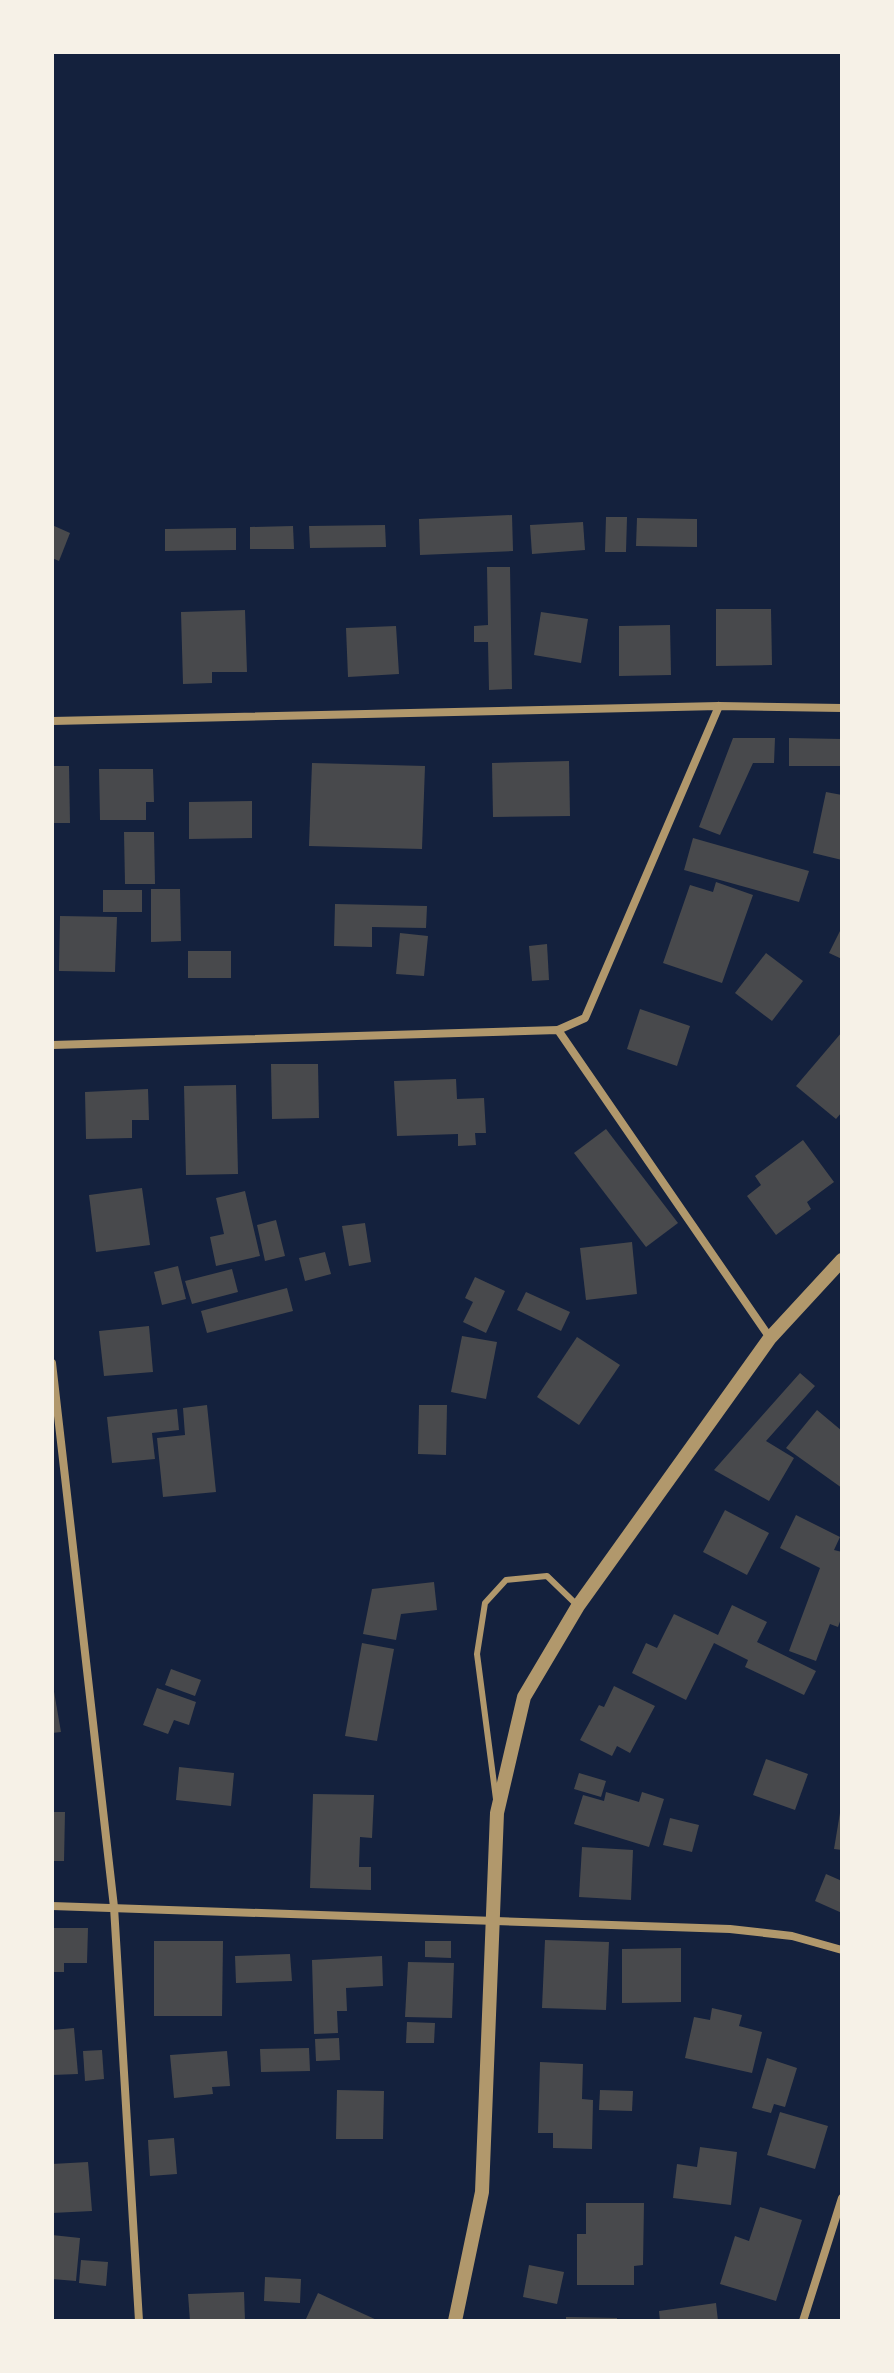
<svg xmlns="http://www.w3.org/2000/svg" width="894" height="2373" font-family="'Sofia Sans Condensed',sans-serif">
  <style>
    .building { fill: #48494c }
    .lines { fill: none; stroke-linecap: round; stroke-linejoin: round }
    .service { stroke: #b1986c; stroke-width: 6 }
    .minor { stroke: #b1986c; stroke-width: 8 }
    .tertiary { stroke: #b1986c; stroke-width: 14 }
  </style>
  <rect width="100%" height="100%" fill="#14213d"/>
  <g class="building">
    <path d="M512,515L513,551L420,555L419,519Z"/>
    <path d="M606,517H627L626,552H605Z"/>
    <path d="M637,518L697,519V547L636,546Z"/>
    <path d="M583,522L585,550L532,554L530,525Z"/>
    <path d="M52,525L70,533L59,561L52,558Z"/>
    <path d="M385,525L386,547L310,548L309,526Z"/>
    <path d="M293,526L294,549H250V527Z"/>
    <path d="M236,528V550L165,551V529Z"/>
    <path d="M487,567H510L512,689L489,690L488,642H474V626L488,625Z"/>
    <path d="M716,609H771L772,665L716,666Z"/>
    <path d="M245,610L247,672H212V683L183,684L181,612Z"/>
    <path d="M541,612L588,619L581,663L534,655Z"/>
    <path d="M670,625L671,675L619,676V626Z"/>
    <path d="M396,626L399,674L348,677L346,628Z"/>
    <path d="M733,738H775L774,763H753L720,835L699,827Z"/>
    <path d="M789,738L842,739V766H789Z"/>
    <path d="M569,761L570,816L493,817L492,763Z"/>
    <path d="M312,763L425,766L422,849L309,846Z"/>
    <path d="M52,766H69L70,823H52Z"/>
    <path d="M99,769H153L154,802H146V820H100Z"/>
    <path d="M826,792L842,795V860L813,853Z"/>
    <path d="M252,801V838L189,839V802Z"/>
    <path d="M124,832H154L155,884H125Z"/>
    <path d="M693,838L809,871L799,902L684,870Z"/>
    <path d="M716,882L753,895L722,983L663,963L690,885L713,892Z"/>
    <path d="M151,889H180L181,941L151,942Z"/>
    <rect x="103" y="890" width="39" height="22"/>
    <path d="M335,904L427,906L426,928L372,927V947L334,946Z"/>
    <path d="M60,916L117,917L115,972L59,971Z"/>
    <path d="M842,927V959L829,953Z"/>
    <path d="M400,933L428,936L424,976L396,974Z"/>
    <path d="M547,944L549,980L532,981L529,946Z"/>
    <rect x="188" y="951" width="43" height="27"/>
    <path d="M766,953L803,981L772,1021L735,993Z"/>
    <path d="M640,1009L690,1026L677,1066L627,1049Z"/>
    <path d="M842,1032V1112L836,1119L796,1086Z"/>
    <path d="M271,1064H318L319,1118L272,1119Z"/>
    <path d="M456,1079L457,1099L484,1098L486,1133H475L476,1145L458,1146V1134L397,1136L394,1081Z"/>
    <path d="M236,1085L238,1174L186,1175L184,1086Z"/>
    <path d="M148,1089L149,1120H132V1138L86,1139L85,1092Z"/>
    <path d="M606,1129L678,1223L646,1247L574,1153Z"/>
    <path d="M803,1140L834,1182L807,1202L811,1209L776,1235L747,1196L761,1185L755,1176Z"/>
    <path d="M142,1188L150,1245L96,1252L89,1195Z"/>
    <path d="M245,1191L260,1256L216,1266L210,1237L224,1234L216,1198Z"/>
    <path d="M276,1220L285,1256L265,1261L257,1225Z"/>
    <path d="M365,1223L371,1262L349,1266L342,1226Z"/>
    <path d="M632,1242L637,1294L586,1300L580,1248Z"/>
    <path d="M325,1252L331,1274L305,1281L299,1258Z"/>
    <path d="M178,1266L186,1299L162,1305L154,1272Z"/>
    <path d="M232,1269L238,1292L192,1304L185,1281Z"/>
    <path d="M475,1277L505,1291L486,1333L463,1322L473,1302L465,1298Z"/>
    <path d="M287,1288L293,1311L207,1333L201,1311Z"/>
    <path d="M526,1292L570,1312L561,1331L517,1310Z"/>
    <path d="M149,1326L153,1372L104,1376L99,1331Z"/>
    <path d="M462,1336L497,1342L486,1399L451,1392Z"/>
    <path d="M577,1337L620,1365L579,1425L537,1397Z"/>
    <path d="M800,1373L815,1386L766,1441L794,1458L769,1501L714,1470Z"/>
    <path d="M207,1405L216,1492L163,1497L157,1438L185,1435L183,1408Z"/>
    <path d="M419,1405H447L446,1455L418,1454Z"/>
    <path d="M177,1409L179,1430L152,1433L155,1459L112,1463L107,1417Z"/>
    <path d="M817,1410L842,1431V1488L786,1448Z"/>
    <path d="M725,1510L769,1533L747,1575L703,1552Z"/>
    <path d="M796,1515L840,1537L834,1550L842,1552V1616L838,1627L830,1624L816,1661L789,1651L820,1568L780,1548Z"/>
    <path d="M434,1582L437,1610L401,1614L396,1640L363,1634L372,1589Z"/>
    <path d="M732,1605L767,1622L757,1642L816,1671L804,1695L745,1667L748,1660L714,1643L686,1700L632,1673L646,1643L657,1648L674,1614L718,1635Z"/>
    <path d="M362,1643L394,1649L377,1741L345,1736Z"/>
    <path d="M171,1669L201,1680L195,1696L165,1685Z"/>
    <path d="M52,1680L61,1732L52,1733Z"/>
    <path d="M614,1686L655,1706L630,1753L617,1746L612,1756L580,1740L599,1705L604,1707Z"/>
    <path d="M157,1688L196,1702L189,1725L174,1720L168,1734L143,1725Z"/>
    <path d="M766,1759L808,1774L795,1810L753,1795Z"/>
    <path d="M179,1767L234,1773L231,1806L176,1800Z"/>
    <path d="M579,1773L606,1781L601,1797L574,1789Z"/>
    <path d="M606,1792L639,1802L642,1792L664,1799L649,1847L574,1824L583,1795L604,1801Z"/>
    <path d="M313,1794L374,1795L372,1838L360,1837L359,1867H371V1890L310,1888Z"/>
    <path d="M52,1812H65L64,1861H52Z"/>
    <path d="M840,1813H842V1850L834,1849Z"/>
    <path d="M670,1818L699,1825L692,1852L663,1845Z"/>
    <path d="M582,1847L633,1850L631,1900L579,1897Z"/>
    <path d="M826,1874L842,1881V1913L815,1901Z"/>
    <path d="M52,1928H88L87,1963H64V1972H52Z"/>
    <path d="M545,1940L609,1942L606,2010L542,2008Z"/>
    <path d="M154,1941H223L222,2016H154Z"/>
    <path d="M425,1941H451V1958L425,1957Z"/>
    <path d="M681,1948V2002L622,2003V1949Z"/>
    <path d="M290,1954L292,1981L236,1983L235,1956Z"/>
    <path d="M382,1956L383,1986L346,1988L347,2011H337L338,2033L314,2034L312,1960Z"/>
    <path d="M408,1962L454,1963L452,2018L405,2017Z"/>
    <path d="M712,2008L742,2015L739,2026L762,2032L752,2073L685,2058L694,2017L710,2020Z"/>
    <path d="M407,2022L435,2023L434,2043H406Z"/>
    <path d="M74,2028L78,2074L52,2075V2030Z"/>
    <path d="M339,2038L340,2060L316,2061L315,2039Z"/>
    <path d="M309,2048L310,2071L261,2072L260,2049Z"/>
    <path d="M102,2050L104,2079L85,2081L83,2051Z"/>
    <path d="M227,2051L230,2086L212,2087L213,2094L174,2098L170,2055Z"/>
    <path d="M767,2058L797,2068L785,2107L774,2104L771,2113L752,2108Z"/>
    <path d="M540,2062L583,2064L582,2099L593,2100L592,2149L553,2148V2133H538Z"/>
    <path d="M337,2090L384,2091L383,2139H336Z"/>
    <path d="M600,2090L633,2091L632,2111L599,2110Z"/>
    <path d="M780,2112L828,2126L815,2169L767,2155Z"/>
    <path d="M174,2138L177,2174L150,2176L148,2140Z"/>
    <path d="M700,2147L737,2152L731,2205L673,2198L677,2164L697,2167Z"/>
    <path d="M88,2162L92,2211L52,2213V2164Z"/>
    <path d="M586,2203H644L643,2265L634,2266V2285H577V2234H586Z"/>
    <path d="M760,2207L802,2220L776,2301L720,2284L735,2236L749,2241Z"/>
    <path d="M52,2235L80,2238L76,2281L52,2279Z"/>
    <path d="M81,2260L108,2262L106,2286L79,2283Z"/>
    <path d="M529,2265L564,2272L557,2304L523,2297Z"/>
    <path d="M265,2277L301,2279L300,2303L264,2301Z"/>
    <path d="M244,2292L245,2321H190L188,2294Z"/>
    <path d="M318,2293L379,2321H305Z"/>
    <path d="M716,2303L718,2321H660L659,2311Z"/>
    <path d="M566,2317L617,2318V2321H566Z"/>
  </g>
  <g class="lines">
    <path class="service" d="M496,1799L477,1654L485,1603L506,1580L547,1576L578,1606"/>
    <g class="minor">
      <path d="M52,721L719,706L842,708"/>
      <path d="M558,1030L585,1018L719,706"/>
      <path d="M52,1045L558,1030L770,1338"/>
      <path d="M52,1363L114,1907L139,2321"/>
      <path d="M52,1906L730,1929L792,1936L842,1950"/>
      <path d="M803,2321L842,2198"/>
    </g>
    <path class="tertiary" d="M455,2321L482,2192L497,1813L524,1697L578,1606L770,1338L842,1260"/>
  </g>
  <rect width="894" height="2373" fill="none" stroke="#f6f1e7" stroke-width="108"/>
</svg>
